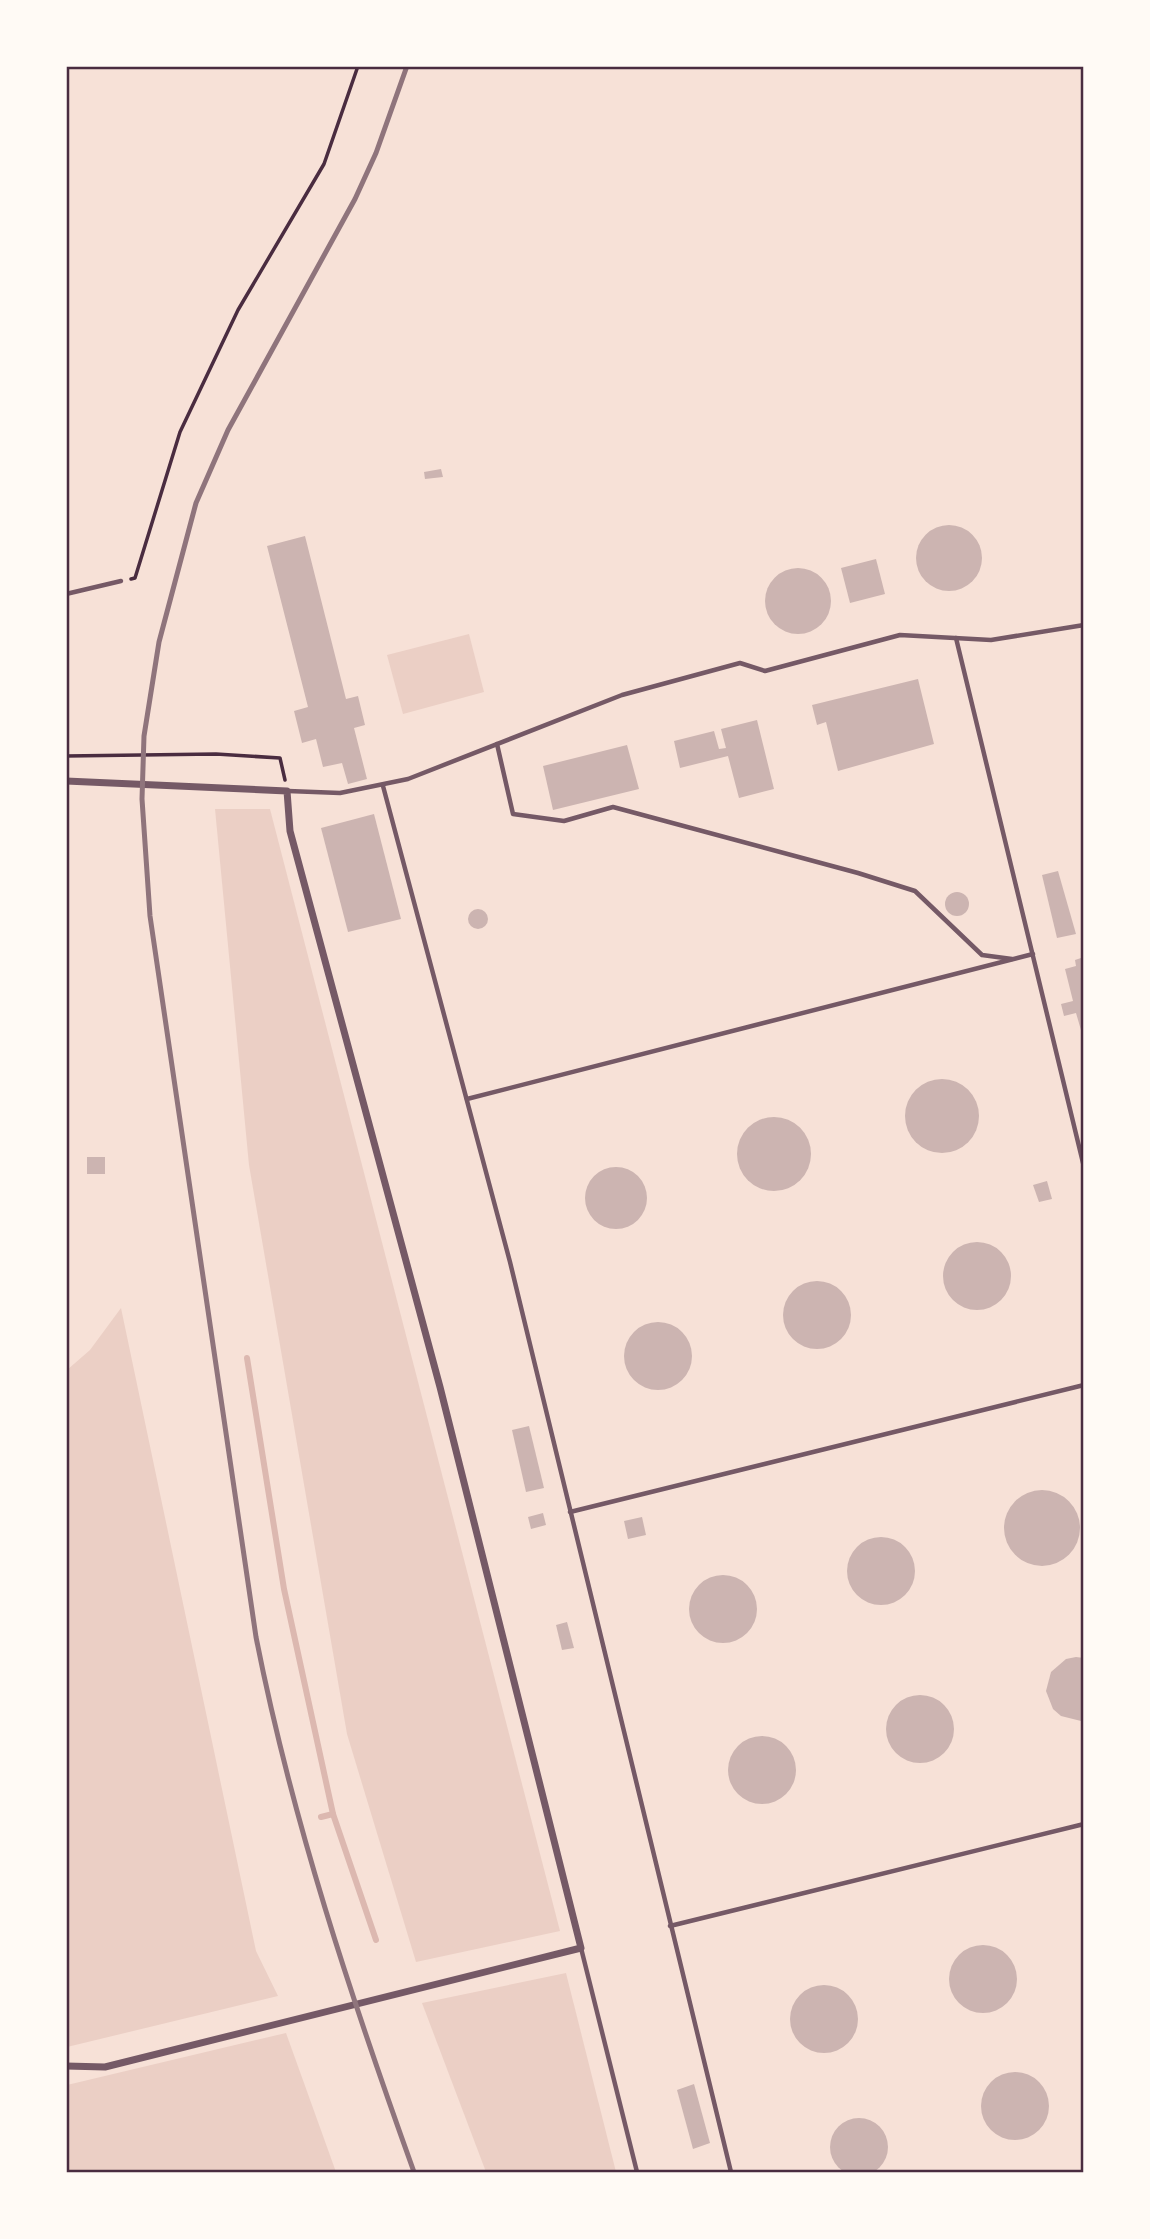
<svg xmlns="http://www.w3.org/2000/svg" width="1150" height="2239" font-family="Cabin,sans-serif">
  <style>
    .green { fill: #ebcfc5 }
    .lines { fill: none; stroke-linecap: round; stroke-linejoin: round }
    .stream { stroke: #dcb8b0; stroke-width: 6 }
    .building { fill: #ccb4b1 }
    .path { stroke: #4a2c40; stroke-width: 3.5 }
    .service { stroke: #755966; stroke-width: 4.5 }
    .minor { stroke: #755966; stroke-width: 7 }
    .rail { stroke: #8f747c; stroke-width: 5 }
    .neatline { fill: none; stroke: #4a2c40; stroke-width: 2.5 }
  </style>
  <rect width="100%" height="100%" fill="#f7e1d7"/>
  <g class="green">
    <path d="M469,634L484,692L403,714L387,655Z"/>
    <path d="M215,809H270L560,1931L416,1962L347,1734L249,1165Z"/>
    <path d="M121,1308L256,1951L278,1996L67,2047V1370L90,1350Z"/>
    <path d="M566,1973L616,2172H486L422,2003Z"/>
    <path d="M286,2033L336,2172H67V2085Z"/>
  </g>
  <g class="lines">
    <g class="stream">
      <path d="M247,1358L284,1589L333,1814L376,1940"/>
      <path d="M321,1817L333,1814"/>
    </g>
  </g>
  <g class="building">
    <path d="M441,469L443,477L425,479L424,472Z"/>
    <circle cx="949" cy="558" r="33"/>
    <path d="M305,536L346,699L358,696L365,725L354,728L367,779L348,784L342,763L323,767L316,739L302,743L294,711L308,707L267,546Z"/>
    <path d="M876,559L885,594L850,603L841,568Z"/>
    <circle cx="798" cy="601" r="33"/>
    <path d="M918,679L934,744L838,771L826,722L817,725L812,705Z"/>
    <path d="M757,720L774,789L739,798L728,756L680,768L674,741L714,731L719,749L726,748L721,729Z"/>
    <path d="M627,745L639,789L553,810L543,766Z"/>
    <path d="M374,814L401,919L348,932L321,828Z"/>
    <path d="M1058,871L1076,934L1057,938L1042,875Z"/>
    <circle cx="957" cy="904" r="12"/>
    <circle cx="478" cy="919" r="10"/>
    <path d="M1081,958L1084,964L1083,1037L1076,1013L1064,1016L1061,1004L1073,1001L1065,969L1076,966L1075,960Z"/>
    <circle cx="942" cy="1116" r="37"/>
    <circle cx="774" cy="1154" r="37"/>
    <rect x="87" y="1157" width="18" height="17"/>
    <circle cx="616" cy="1198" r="31"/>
    <path d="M1047,1181L1052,1199L1039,1202L1033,1185Z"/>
    <circle cx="977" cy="1276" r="34"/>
    <circle cx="817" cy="1315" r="34"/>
    <circle cx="658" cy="1356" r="34"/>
    <path d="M529,1426L544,1488L526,1492L512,1430Z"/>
    <circle cx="1042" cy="1528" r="38"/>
    <path d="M543,1513L546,1525L531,1529L528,1517Z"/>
    <path d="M642,1517L646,1535L628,1539L624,1521Z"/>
    <circle cx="881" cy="1571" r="34"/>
    <circle cx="723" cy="1609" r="34"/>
    <path d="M567,1622L574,1648L562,1650L556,1625Z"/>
    <path d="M1076,1657L1084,1658V1720L1081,1721L1061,1716L1053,1709L1046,1691L1051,1672L1066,1659Z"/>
    <circle cx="920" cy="1729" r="34"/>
    <circle cx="762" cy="1770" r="34"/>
    <circle cx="983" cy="1979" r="34"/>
    <circle cx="824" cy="2019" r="34"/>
    <circle cx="1015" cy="2106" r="34"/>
    <path d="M694,2084L710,2143L693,2149L677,2090Z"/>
    <circle cx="859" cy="2147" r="29"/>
  </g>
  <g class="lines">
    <g class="path">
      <path d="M131,579L135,578L180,432L238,310L324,164L358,66"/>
      <path d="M66,756L216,754L280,758L285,780"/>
    </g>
    <g class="service">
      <path d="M66,594L121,581"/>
      <path d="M956,638L1084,1167"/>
      <path d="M497,744L513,814L564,821L613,807L858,873L915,891L982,955L1012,959"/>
      <path d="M383,786L510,1262L731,2172"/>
      <path d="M288,791L340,793L408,779L622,695L740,663L765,671L900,635L991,640L1084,625"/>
      <path d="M467,1099L1033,954"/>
      <path d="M570,1512L1084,1385"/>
      <path d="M670,1926L1084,1824"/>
      <path d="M581,1948L637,2172"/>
    </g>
    <path class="minor" d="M66,781L287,791L290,831L440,1387L581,1948L105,2067L66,2066"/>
    <path class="rail" d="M407,66L376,153L355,199L228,430L196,503L159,642L144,736L142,799L150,916L256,1637C292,1820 351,1997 414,2172"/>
  </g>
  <rect width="1150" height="2239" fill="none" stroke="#fffaf5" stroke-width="136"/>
  <rect x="68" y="68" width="1014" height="2103" class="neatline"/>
</svg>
